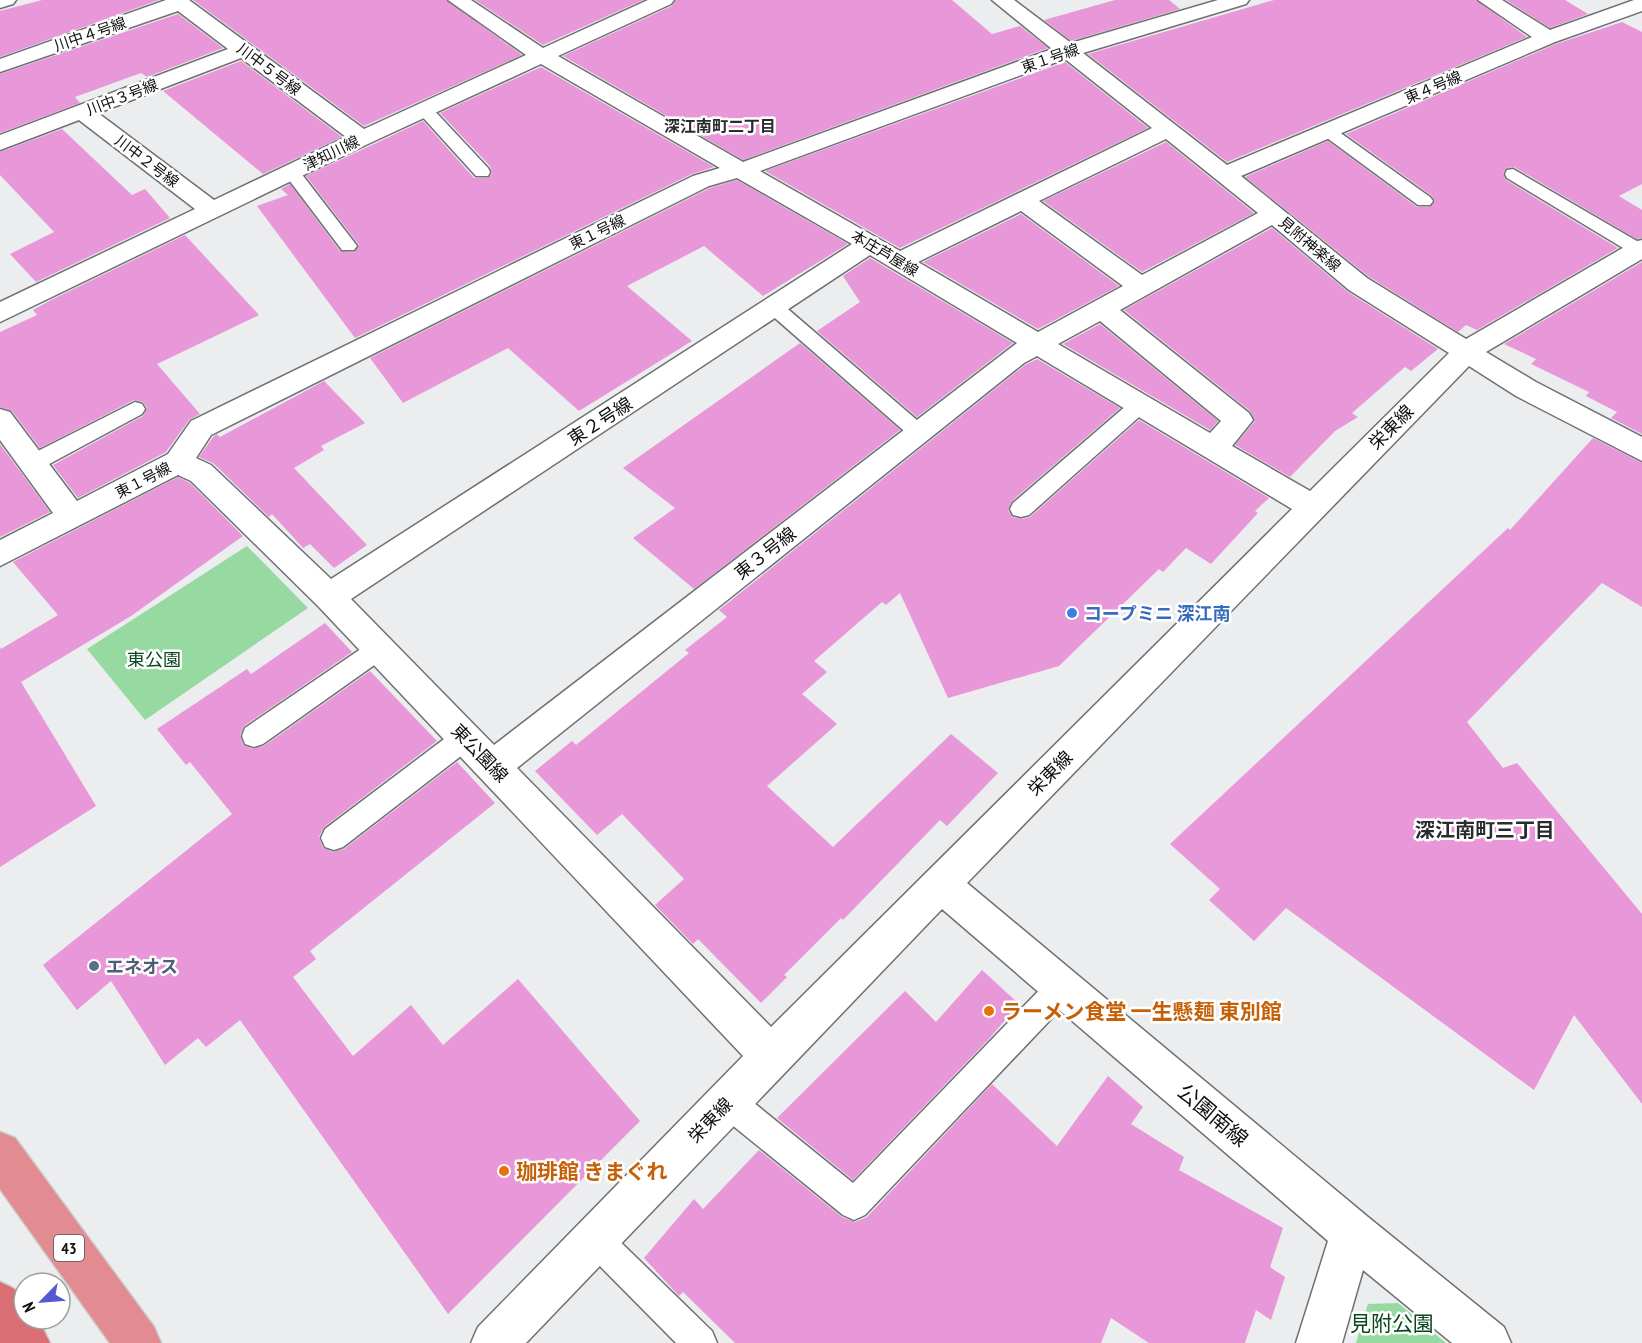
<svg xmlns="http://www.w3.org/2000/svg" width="1642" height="1343" font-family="'PT Sans Narrow','Noto Sans JP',sans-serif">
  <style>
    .green { fill: #97daa1 }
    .building { fill: #e898d8 }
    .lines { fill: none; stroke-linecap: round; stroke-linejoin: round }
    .service-casing { stroke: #6e7072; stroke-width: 3 }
    .minor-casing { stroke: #6e7072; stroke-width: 3 }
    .trunk-casing { stroke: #cacaca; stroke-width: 3 }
    .motorway-casing { stroke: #cacaca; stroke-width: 3 }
    .service { fill: #fff; fill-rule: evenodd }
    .minor { fill: #fff; fill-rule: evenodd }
    .trunk { fill: #e28b90; fill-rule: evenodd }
    .motorway { fill: #da6e75; fill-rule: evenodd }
    .shop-dot { fill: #3f7fe0; stroke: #fff; stroke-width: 2 }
    .service-dot { fill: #5c6f8a; stroke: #fff; stroke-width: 2 }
    .food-dot { fill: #e8710a; stroke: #fff; stroke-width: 2 }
    .labels { text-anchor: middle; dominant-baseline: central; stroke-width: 5; stroke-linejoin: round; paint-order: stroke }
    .far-street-label { font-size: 15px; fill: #0d0e0f; stroke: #fff }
    .far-neighbourhood-label { font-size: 16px; font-weight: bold; fill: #2a2b2d; stroke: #fff }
    .shield { fill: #fff; stroke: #565657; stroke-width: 1.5 }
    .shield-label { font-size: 16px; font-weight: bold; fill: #0d0e0f }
    .street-label { font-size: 18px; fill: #0d0e0f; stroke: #fff }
    .shop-label { font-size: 18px; font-weight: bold; fill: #366cbe; stroke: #fff; text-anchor: start }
    .park-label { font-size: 18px; fill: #09471c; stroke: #fff }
    .service-label { font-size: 18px; font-weight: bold; fill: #4e5e75; stroke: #fff; text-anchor: start }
    .neighbourhood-label { font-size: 20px; font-weight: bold; fill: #2a2b2d; stroke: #fff }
    .near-food-label { font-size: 21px; font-weight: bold; fill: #c56008; stroke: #fff; text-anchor: start }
    .near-street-label { font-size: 21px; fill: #0d0e0f; stroke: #fff }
    .near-park-label { font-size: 21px; fill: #09471c; stroke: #fff }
  </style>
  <rect width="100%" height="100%" fill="#ebedef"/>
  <g class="green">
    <path d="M247,546L308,608L145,720L87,649Z"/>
    <path d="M1398,1303L1446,1343H1356L1368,1304Z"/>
  </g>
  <g class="building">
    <path d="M42,0H159L0,57V11Z"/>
    <path d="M193,0H446L522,55L364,126Z"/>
    <path d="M475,0H643L543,45Z"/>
    <path d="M676,0H952L992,34L1020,26L1048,48L743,160L563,56L672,6Z"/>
    <path d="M1115,0H1169L1180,9L1071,41L1044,20Z"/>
    <path d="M1274,0H1476L1527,37L1227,162L1088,54Z"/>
    <path d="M1506,0H1565L1588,14L1550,28Z"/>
    <path d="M178,14L223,48L147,77L141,73L75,97L80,103L0,133V74Z"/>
    <path d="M1622,22L1642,32V184L1619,196L1642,210V238L1637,239L1514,167L1507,168L1503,173L1506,180L1618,248L1477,330L1466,325L1458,332L1368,276L1245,177L1328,141L1417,207H1430L1435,201L1431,195L1346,134L1556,44Z"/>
    <path d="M241,61L342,137L263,174L163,91Z"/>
    <path d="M1065,62L1148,128L900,248L765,171Z"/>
    <path d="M541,67L714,167L692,174L355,338L257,206L288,195L281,189L290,184L340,251L354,252L359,245L306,176L423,121L474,178H488L492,173L490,166L440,113Z"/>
    <path d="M62,129L132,195L145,189L170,218L36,282L10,254L54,232L0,175V152Z"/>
    <path d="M1166,142L1254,213L1142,272L1043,201Z"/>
    <path d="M737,180L848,244L763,296L704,246L627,286L692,341L579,411L508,348L403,403L370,358L710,188Z"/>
    <path d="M1021,214L1119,286L1038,329L923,262Z"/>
    <path d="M1272,228L1348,292L1438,349L1411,371L1405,367L1352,413L1358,417L1335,431L1290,477L1235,445L1255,421L1250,411L1124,310Z"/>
    <path d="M185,235L259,315L157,364L200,414L189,420L166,452L78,498L53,465L143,416L147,408L143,402L134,400L40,448L12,411L0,407V332L37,315L33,310L51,300Z"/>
    <path d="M870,258L1013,343L917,417L817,331L860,302L843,276Z"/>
    <path d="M1642,262V434L1611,418L1617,412L1586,396L1589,392L1531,364L1536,359L1504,344Z"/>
    <path d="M1100,324L1218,421L1210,430L1063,344Z"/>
    <path d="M800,343L900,430L694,589L633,538L675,508L623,468Z"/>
    <path d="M1037,359L1120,408L1012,501L1008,510L1012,517L1022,519L1030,517L1139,420L1269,498L1255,511L1258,513L1211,564L1186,548L1163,572L1159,569L1059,666L948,698L900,593L886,605L882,602L814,661L827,672L802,694L837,724L767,786L833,847L951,734L998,773L947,826L940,820L843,920L841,918L784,975L787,977L761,1003L698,939L693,944L655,905L684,879L622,814L597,835L535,771L572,741L576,745L689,653L685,650L727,617L719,610L1025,365Z"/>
    <path d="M324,381L365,423L321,446L324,450L294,468L367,545L334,568L310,544L303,548L272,514L269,517L213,463L199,457L213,437L217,434L220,437Z"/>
    <path d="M1593,438L1642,463V607L1602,583L1467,722L1503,768L1517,763L1642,914V1104L1574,1015L1534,1090L1286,908L1254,941L1209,900L1220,889L1170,844L1508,528L1510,530Z"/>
    <path d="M0,444L50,512L0,537Z"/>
    <path d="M178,477L190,483L243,536L131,616L21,682L96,806L0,867V647L1,649L58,615L13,562Z"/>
    <path d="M325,623L352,652L244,726L240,735L243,745L253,749L264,746L370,671L437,741L324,827L319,837L323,848L333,852L344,849L457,762L495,803L310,951L316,959L293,977L353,1056L411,1005L443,1045L518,979L640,1121L448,1314L240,1020L206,1047L198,1038L165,1065L111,981L77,1010L43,965L232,814L190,762L186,765L157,729L247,669L251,674Z"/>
    <path d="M982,970L1019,1004L988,1040L853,1180L777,1118L905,991L936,1022Z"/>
    <path d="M1108,1076L1143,1107L1131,1124L1184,1157L1179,1170L1283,1228L1270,1267L1285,1277L1271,1320L1256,1310L1245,1343H1149L1111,1318L1101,1343H735L683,1292L679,1296L644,1258L694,1199L703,1209L759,1150L842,1217L855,1222L867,1217L992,1084L1057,1146Z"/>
  </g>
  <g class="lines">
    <defs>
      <g id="service">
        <path d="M424,104L430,106L488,168L490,172L488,176H476L418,112L416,109Z"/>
        <path d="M1329,127L1335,129L1430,197L1433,201L1430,205H1418L1323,135L1321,132Z"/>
        <path d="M291,167L297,168L354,242L357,246L354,250H342L283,172Z"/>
        <path d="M1513,169L1642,244V255L1633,254L1507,178L1505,174L1507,170Z"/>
        <path d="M775,302L782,304L925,427L928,432L925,437L918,439L911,437L768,312L766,308L768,304Z"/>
        <path d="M1141,397L1148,399L1151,404L1148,409L1029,515L1021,517L1013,515L1010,509L1013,503L1134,399Z"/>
        <path d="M135,402L142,404L145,409L142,414L40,469L33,471L26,469L22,463L26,457Z"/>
        <path d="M379,639L387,642L391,649L387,656L263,744L254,747L245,744L242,736L245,728L371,642Z"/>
        <path d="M465,727L474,730L477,738L474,746L343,847L334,850L325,847L321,838L325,829L456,730Z"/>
        <path d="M1062,973L1072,977L1076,987L1072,997L865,1215L854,1220L843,1215L716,1112L712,1101L716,1090L727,1086L738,1090L853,1183L1052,977Z"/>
        <path d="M595,1223L606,1228L712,1331L717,1343H676L584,1250L579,1239L584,1228Z"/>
      </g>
      <g id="minor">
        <path d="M0,0H16L13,4L0,8Z"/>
        <path d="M166,0H189L364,129L526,55L448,0H471L543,48L648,0H674L671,4L558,56L743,162L1052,49L992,0H1014L1071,43L1218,0H1249L1246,4L1083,53L1227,165L1532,37L1478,0H1502L1550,30L1634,0H1642V11L1555,42L1241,176L1367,278L1466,339L1633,242L1642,240V259L1486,352L1536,382L1642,437V461L1516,396L1469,366L967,883L1368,1217L1504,1327L1511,1343H1452L1363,1270L1342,1343H1296L1328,1241L942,909L526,1343H471L478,1327L743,1056L318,606L191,481L178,475L0,566V540L53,513L0,440V409L10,412L77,501L168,454L191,421L693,176L720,168L541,64L370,143L0,322V302L195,209L79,120L0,150V135L228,49L178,11L0,72V59ZM241,58L346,137L214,200L98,113ZM1065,59L1152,128L900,251L760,171ZM1166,139L1258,213L1142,275L1039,201ZM737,178L852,244L331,579L211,465L196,458L211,435L709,186ZM1021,211L1123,286L1038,332L918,262ZM1272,225L1349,290L1449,353L1310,491L1232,446L1253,420L1249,413L1120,310ZM870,255L1017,343L494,745L351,599ZM1100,321L1221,421L1210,433L1058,344ZM1037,356L1292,509L771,1027L517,768L1024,363Z"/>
      </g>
      <path id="trunk" d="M0,1132L15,1138L154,1327L161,1343H110L0,1189Z"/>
      <path id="motorway" d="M0,1282C22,1291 24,1295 24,1319H38L50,1343H0Z"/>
    </defs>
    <use href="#service" class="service-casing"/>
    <use href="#minor" class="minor-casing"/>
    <use href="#trunk" class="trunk-casing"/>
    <use href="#motorway" class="motorway-casing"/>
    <use href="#service" class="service"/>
    <use href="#minor" class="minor"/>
    <use href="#trunk" class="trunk"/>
    <use href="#motorway" class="motorway"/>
  </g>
  <circle class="shop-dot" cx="1072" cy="613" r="6"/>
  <circle class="service-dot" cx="94" cy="966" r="6"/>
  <g class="food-dot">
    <circle cx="989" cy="1011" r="6"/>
    <circle cx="504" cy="1171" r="6"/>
  </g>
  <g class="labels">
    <g class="far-street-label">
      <text transform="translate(90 34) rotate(-19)">川中４号線</text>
      <text transform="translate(1050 58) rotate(-19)">東１号線</text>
      <text transform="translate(269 69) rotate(37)">川中５号線</text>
      <text transform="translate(1433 87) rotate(-23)">東４号線</text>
      <text transform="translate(122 97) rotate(-21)">川中３号線</text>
      <text transform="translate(331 153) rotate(-26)">津知川線</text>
      <text transform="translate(147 161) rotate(37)">川中２号線</text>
      <text transform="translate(597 232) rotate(-26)">東１号線</text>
      <text transform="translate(1310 244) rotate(40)">見附神楽線</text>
      <text transform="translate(885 253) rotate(31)">本庄芦屋線</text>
      <text transform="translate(143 480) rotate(-27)">東１号線</text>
    </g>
    <g class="far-neighbourhood-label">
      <text x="720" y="126">深江南町二丁目</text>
    </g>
    <rect class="shield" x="54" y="1235" width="30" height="26" rx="4.5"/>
    <g class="shield-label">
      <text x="69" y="1248">43</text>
    </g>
    <g class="street-label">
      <text transform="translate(600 421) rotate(-33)">東２号線</text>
      <text transform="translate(1391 427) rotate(-45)">栄東線</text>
      <text transform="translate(765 553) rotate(-38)">東３号線</text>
      <text transform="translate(480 753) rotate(46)">東公園線</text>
      <text transform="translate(1050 773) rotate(-45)">栄東線</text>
      <text transform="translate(710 1120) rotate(-46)">栄東線</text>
    </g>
    <g class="shop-label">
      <text x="1084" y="613">コープミニ 深江南</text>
    </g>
    <g class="park-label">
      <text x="154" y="659">東公園</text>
    </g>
    <g class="service-label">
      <text x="106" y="966">エネオス</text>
    </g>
    <g class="neighbourhood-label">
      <text x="1485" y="830">深江南町三丁目</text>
    </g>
    <g class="near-food-label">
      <text x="1001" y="1011">ラーメン食堂 一生懸麺 東別館</text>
      <text x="516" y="1171">珈琲館 きまぐれ</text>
    </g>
    <g class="near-street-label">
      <text transform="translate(1213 1115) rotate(40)">公園南線</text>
    </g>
    <g class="near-park-label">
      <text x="1392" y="1323">見附公園</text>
    </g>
  </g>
  <g transform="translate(42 1301) rotate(245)"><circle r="28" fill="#ffffff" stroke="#9e9f9f" stroke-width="1.5"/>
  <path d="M0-4.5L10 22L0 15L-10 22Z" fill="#565ad1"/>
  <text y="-9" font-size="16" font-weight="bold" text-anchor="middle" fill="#0d0e0f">N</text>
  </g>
</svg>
